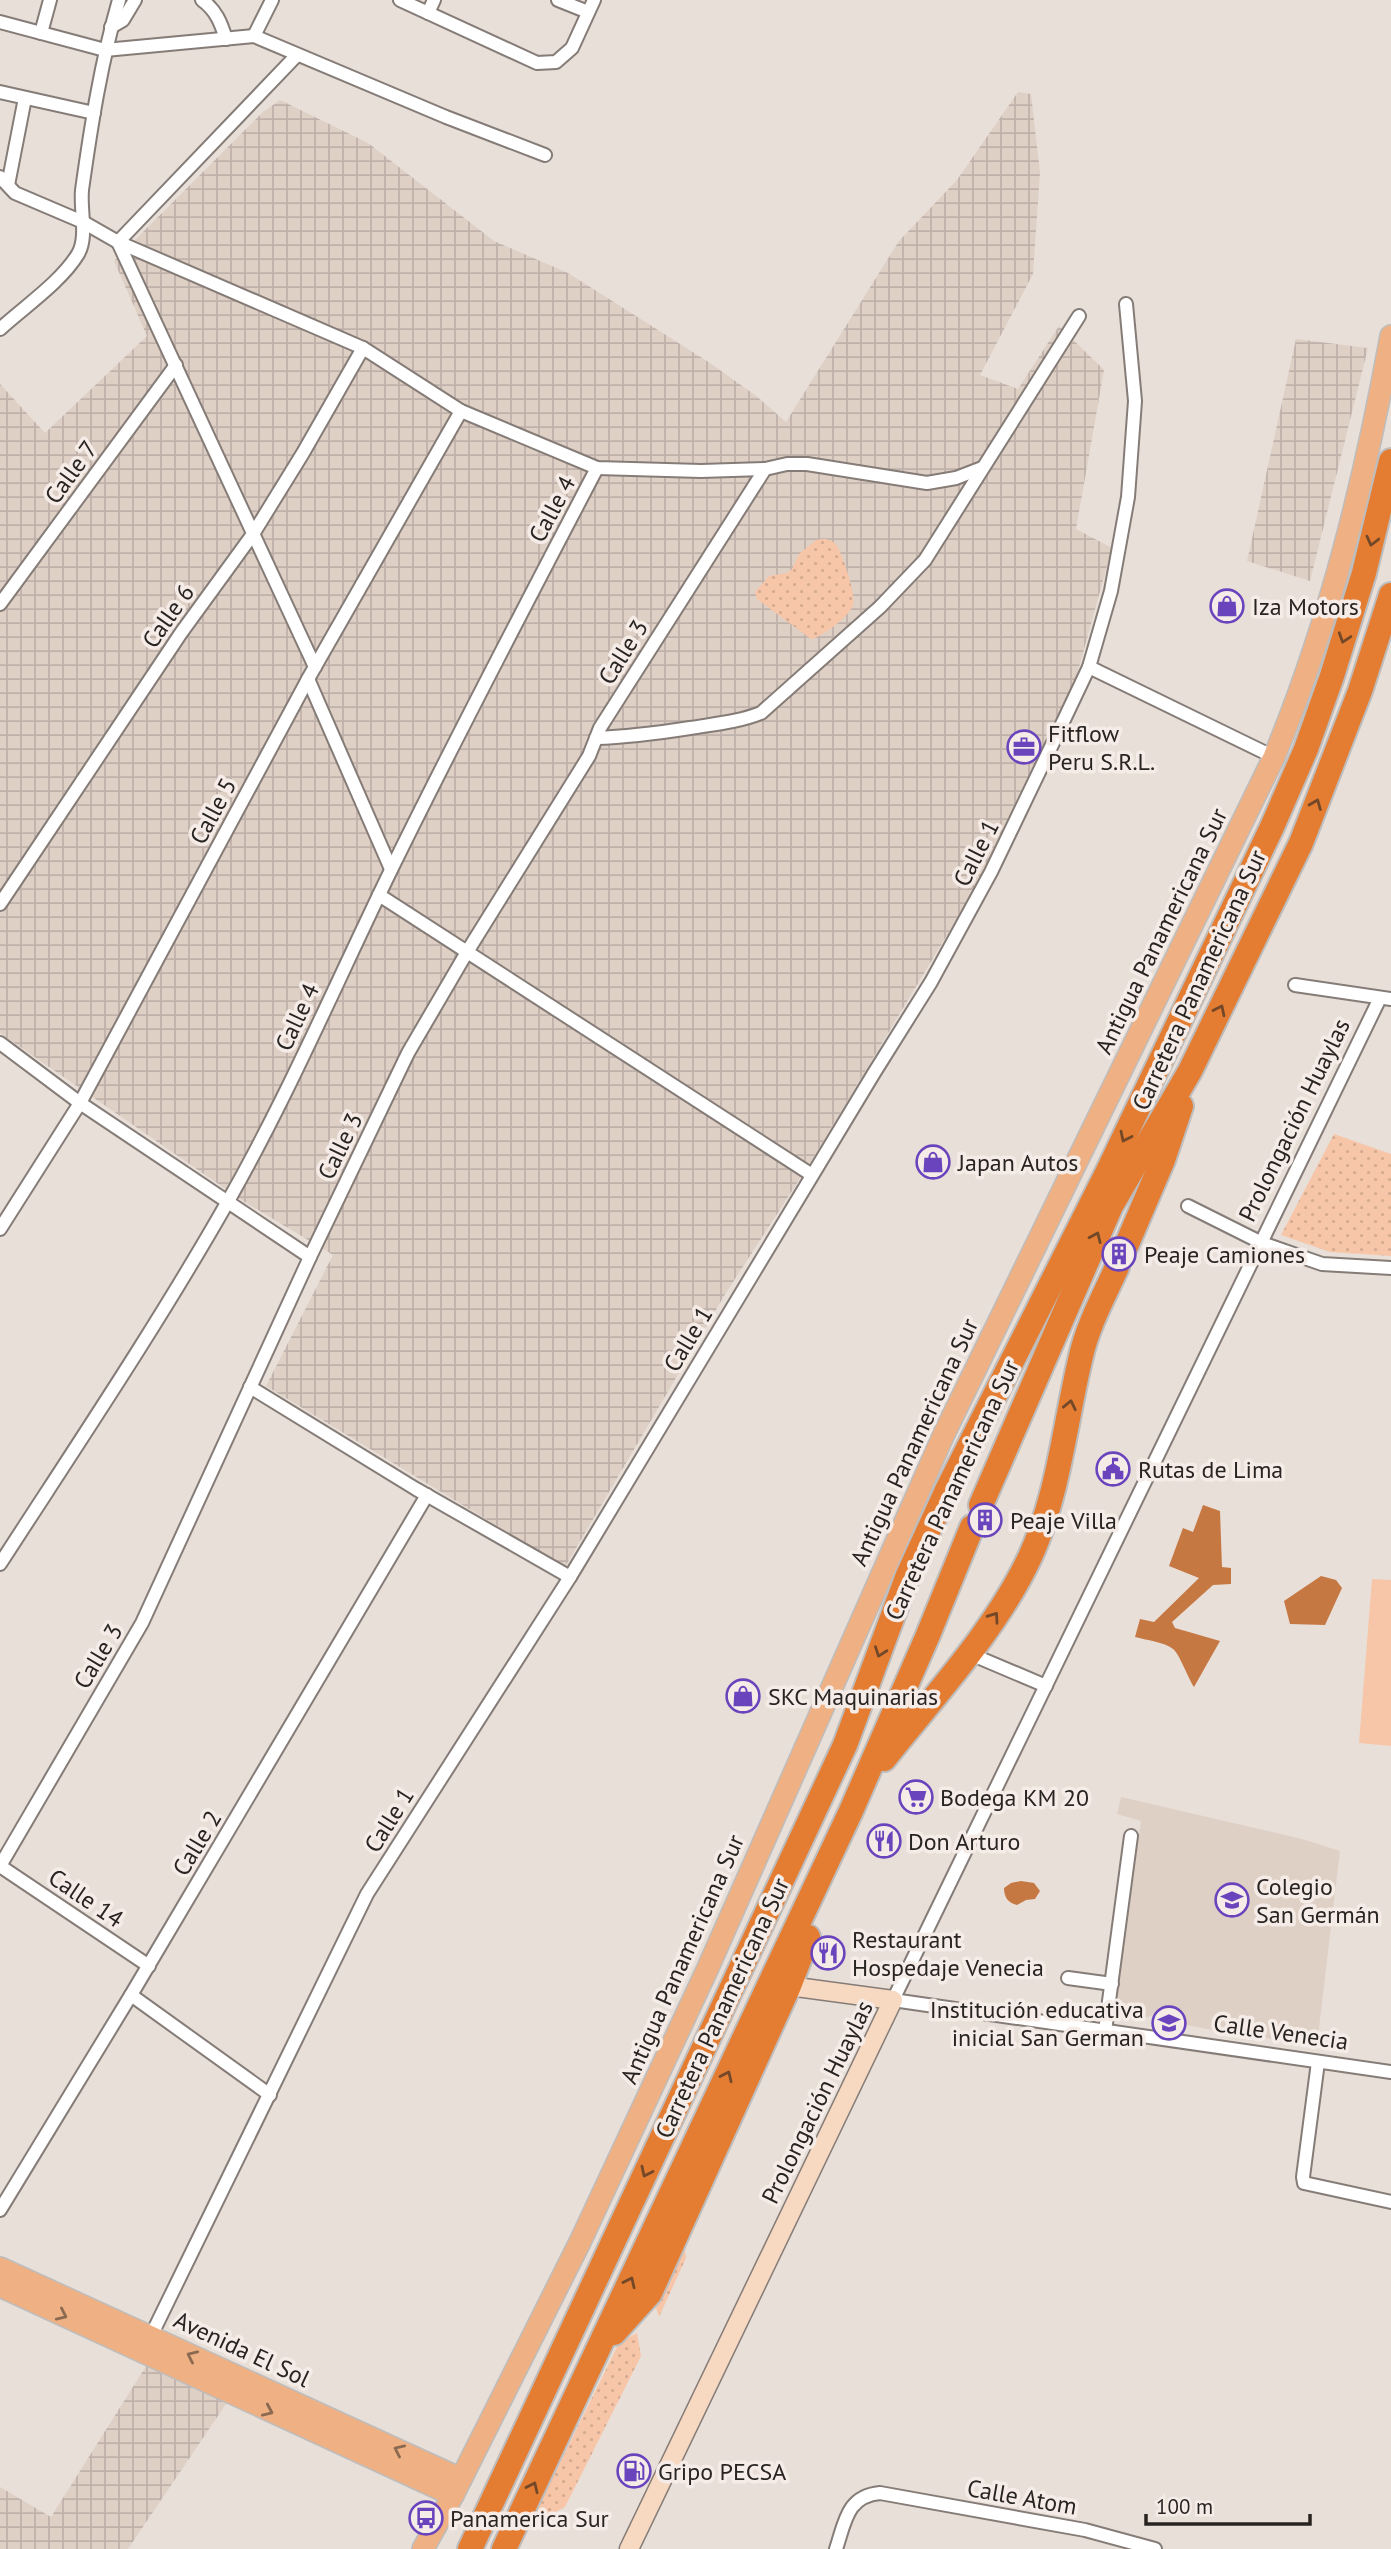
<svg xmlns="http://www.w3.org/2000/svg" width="1391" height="2549" font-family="'PT Sans',sans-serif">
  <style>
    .built { fill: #dfd0c6 }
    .industrial { fill: url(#industrial-grid) }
    .grass { fill: url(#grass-dots) }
    .pitch { fill: #f7c6a8 }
    .water { fill: #c67843 }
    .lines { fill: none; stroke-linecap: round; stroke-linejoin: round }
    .street-casing { stroke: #857c77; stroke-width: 16 }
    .secondary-casing { stroke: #857c77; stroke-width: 21 }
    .primary-casing { stroke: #bebdbd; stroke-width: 24 }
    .highway-casing { stroke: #bebdbd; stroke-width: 28 }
    .street { stroke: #fff; stroke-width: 12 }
    .secondary { stroke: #f7d8c1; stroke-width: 18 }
    .primary { stroke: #efb183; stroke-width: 21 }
    .highway { stroke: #e47d31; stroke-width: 24 }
    .oneway { stroke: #734828 }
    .oneway2 { stroke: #8c6a52 }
    .labels { text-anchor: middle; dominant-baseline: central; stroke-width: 7; stroke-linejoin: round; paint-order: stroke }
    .street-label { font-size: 24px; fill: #282422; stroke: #f6ece7 }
    .poi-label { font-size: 24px; fill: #282422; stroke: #f6ece7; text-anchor: start }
  </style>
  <defs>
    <pattern id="industrial-grid" width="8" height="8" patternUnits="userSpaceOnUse" patternTransform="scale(1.75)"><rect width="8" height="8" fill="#dfd0c6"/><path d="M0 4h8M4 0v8" fill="none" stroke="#bfb2aa"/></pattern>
    <pattern id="grass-dots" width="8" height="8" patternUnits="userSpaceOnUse" patternTransform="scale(1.75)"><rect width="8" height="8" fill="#f7c6a8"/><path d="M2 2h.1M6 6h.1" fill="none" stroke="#d4aa90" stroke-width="1.8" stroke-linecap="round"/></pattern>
  </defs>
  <rect width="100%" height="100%" fill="#e8dfd9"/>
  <path class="built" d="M1121,1797L1302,1839L1340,1851L1317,2045L1227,2033L1167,2021L1164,2016L1154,2014L1139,2021L1112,2017L1141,1821L1117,1814Z"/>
  <g class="industrial">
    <path d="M1018,92L1031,94L1040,172L1033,274L980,375L1018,389L1059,326L1104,370L1076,529L1112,548L1073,689L989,865L810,1163L724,1296L565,1567L266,1386L333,1255L243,1201L0,1033V384L45,433L147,336L114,261L263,112L280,100L368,143L494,241L568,273L710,363L755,395L786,422L899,241L957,180Z"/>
    <path d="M1296,339L1368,348L1310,581L1247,561Z"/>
    <path d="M148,2363L228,2401L128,2549H0V2487L51,2517Z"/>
  </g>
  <g class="grass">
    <path d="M823,539C829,539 833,541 837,546C843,556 856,594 853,605C850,616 822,637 811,639L757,599L755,592L769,576L787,573L792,569L799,554L816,540Z"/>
    <path d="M1334,1134L1391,1154V1256L1330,1252L1281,1235Z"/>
    <path d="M682,2232L686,2258L659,2317L653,2298Z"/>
    <path d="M637,2333L641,2356L565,2507L529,2526L619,2343Z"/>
  </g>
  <path class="pitch" d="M1372,1579L1391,1580V1746L1359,1743Z"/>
  <g class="water">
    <path d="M1203,1505L1220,1511L1222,1567L1231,1568V1584L1213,1585L1172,1622L1175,1628L1220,1641L1194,1687C1188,1678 1179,1653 1173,1649C1164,1642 1146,1640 1135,1637L1140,1619L1154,1622L1199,1578L1169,1566L1183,1528L1193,1532Z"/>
    <path d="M1321,1576L1336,1580L1342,1588L1325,1625L1290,1624L1284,1601Z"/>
    <path d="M1021,1881L1034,1883L1040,1891L1035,1899L1026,1900L1017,1905C1008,1903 1004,1897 1004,1888L1011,1883Z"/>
  </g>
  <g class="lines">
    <defs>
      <g id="street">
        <path d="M202,0C216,10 221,23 226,39"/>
        <path d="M400,0L537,63L556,62L572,48L594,0"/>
        <path d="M558,0L588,12"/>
        <path d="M428,13L434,0"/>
        <path d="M0,22L105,50L254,36L446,117L545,155"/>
        <path d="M111,27L123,20L135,0"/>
        <path d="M41,33L50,0"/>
        <path d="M254,36L272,0"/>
        <path d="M297,55L118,242L315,667"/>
        <path d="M0,92L94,113"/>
        <path d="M0,177L15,193L83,222L118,242L363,348L461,411L597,468L701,471L765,469L787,464H807L927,483L956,478L982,468"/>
        <path d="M8,185L25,98"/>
        <path d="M0,329C24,307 61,282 78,254C88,237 80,210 82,190C91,126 101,62 119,0"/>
        <path d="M0,604L176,365"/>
        <path d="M1089,667L1274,757"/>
        <path d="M308,679L391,869"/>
        <path d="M596,738C628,737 658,733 690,728C714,724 738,722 761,713L880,607L925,560L1079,316"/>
        <path d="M379,895L812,1175"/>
        <path d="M0,904L181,633L253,534L303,453L363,348"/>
        <path d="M1295,985L1391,999"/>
        <path d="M1380,998L893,2000L1391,2072"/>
        <path d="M0,1043L80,1103L310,1257"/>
        <path d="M1188,1206L1262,1243L1322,1264L1391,1268"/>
        <path d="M0,1229L80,1103L308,679L461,411"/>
        <path d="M250,1387L416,1489L570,1577"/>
        <path d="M0,1564C77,1445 157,1326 227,1203C288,1096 337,981 391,870C457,735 527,602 597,468"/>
        <path d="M968,1653L1046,1686"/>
        <path d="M0,1866L142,1623L310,1257L408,1053L467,952L589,756L600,728L765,469"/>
        <path d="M0,1866L149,1966"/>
        <path d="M1068,1978L1112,1984"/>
        <path d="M131,1995L270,2095"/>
        <path d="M1105,2031L1131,1836"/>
        <path d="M1318,2062L1303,2177L1304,2183L1391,2202"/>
        <path d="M0,2210L131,1995L427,1495"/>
        <path d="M149,2340L367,1894L570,1577L874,1073L931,982L991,872L1062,724L1089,667L1111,591L1128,497L1135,401L1126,304"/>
        <path d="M836,2549C845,2522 847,2496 880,2493L1085,2530L1155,2549"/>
      </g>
      <path id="secondary" d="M629,2549L893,2000L789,1986"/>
      <g id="primary">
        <path d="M0,2268L461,2479"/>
        <path d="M0,2286L453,2495"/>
        <path d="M423,2549L453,2495L580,2242L707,1970L944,1434L1274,757C1330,622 1365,479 1391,336"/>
      </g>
      <g id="highway">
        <path d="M1127,1244L1163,1160L1181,1106"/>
        <path d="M981,1505L1111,1206L1190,1071L1301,843L1360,691L1391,595"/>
        <path d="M884,1759C934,1696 996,1630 1030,1557C1059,1494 1065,1422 1081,1356C1088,1325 1104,1296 1117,1267"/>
        <path d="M614,2333L650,2293L789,1986L808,1937"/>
        <path d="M470,2549L845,1745L908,1575L947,1490L1108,1171L1272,827L1306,749L1332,676L1364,573L1391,461"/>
        <path d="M504,2549L851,1811L928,1635L972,1527"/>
      </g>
    </defs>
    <use href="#street" class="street-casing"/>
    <use href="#secondary" class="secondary-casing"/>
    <use href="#primary" class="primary-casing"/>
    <use href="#highway" class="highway-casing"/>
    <use href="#street" class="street"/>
    <use href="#secondary" class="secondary"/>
    <use href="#primary" class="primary"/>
    <use href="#highway" class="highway"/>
  </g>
  <defs><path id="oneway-chevron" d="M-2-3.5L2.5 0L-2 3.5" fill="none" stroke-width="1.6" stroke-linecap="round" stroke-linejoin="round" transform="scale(1.75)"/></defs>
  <g class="oneway">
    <use href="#oneway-chevron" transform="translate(1372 541) rotate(104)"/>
    <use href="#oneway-chevron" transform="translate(1344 638) rotate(108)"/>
    <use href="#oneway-chevron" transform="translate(1316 804) rotate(-68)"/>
    <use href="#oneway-chevron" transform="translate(1220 1010) rotate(-64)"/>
    <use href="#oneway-chevron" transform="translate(1125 1137) rotate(116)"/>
    <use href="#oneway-chevron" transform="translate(1096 1237) rotate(-66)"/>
    <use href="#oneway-chevron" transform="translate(1070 1405) rotate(-78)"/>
    <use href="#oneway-chevron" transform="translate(994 1617) rotate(-55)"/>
    <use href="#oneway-chevron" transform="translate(880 1652) rotate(110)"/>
    <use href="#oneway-chevron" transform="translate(727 2076) rotate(-65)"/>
    <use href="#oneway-chevron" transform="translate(646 2172) rotate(115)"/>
    <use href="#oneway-chevron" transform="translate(630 2282) rotate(-65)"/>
    <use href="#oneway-chevron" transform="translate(533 2487) rotate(-65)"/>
  </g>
  <g class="oneway2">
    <use href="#oneway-chevron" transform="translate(62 2315) rotate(25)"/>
    <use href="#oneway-chevron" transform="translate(192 2356) rotate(-155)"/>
    <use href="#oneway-chevron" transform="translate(268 2411) rotate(24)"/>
    <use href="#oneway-chevron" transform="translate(399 2450) rotate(-155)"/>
  </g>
  <defs>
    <symbol id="shop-ring" viewBox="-11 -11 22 22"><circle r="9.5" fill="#f6ece7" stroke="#6a44bd" stroke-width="1.5"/><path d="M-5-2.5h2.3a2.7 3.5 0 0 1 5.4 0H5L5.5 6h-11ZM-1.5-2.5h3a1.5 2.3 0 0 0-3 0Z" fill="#6a44bd"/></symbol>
    <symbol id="office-ring" viewBox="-11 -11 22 22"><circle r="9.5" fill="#f6ece7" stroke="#6a44bd" stroke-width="1.5"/><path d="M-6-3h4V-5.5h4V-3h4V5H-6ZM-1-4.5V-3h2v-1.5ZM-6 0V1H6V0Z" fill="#6a44bd"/></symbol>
    <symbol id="building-ring" viewBox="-11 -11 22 22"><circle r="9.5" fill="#f6ece7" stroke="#6a44bd" stroke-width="1.5"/><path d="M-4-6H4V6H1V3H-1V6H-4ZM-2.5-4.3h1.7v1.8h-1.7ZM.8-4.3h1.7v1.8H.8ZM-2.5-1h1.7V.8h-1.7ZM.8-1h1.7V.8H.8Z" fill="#6a44bd"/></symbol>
    <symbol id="civic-ring" viewBox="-11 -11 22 22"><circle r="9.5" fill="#f6ece7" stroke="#6a44bd" stroke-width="1.5"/><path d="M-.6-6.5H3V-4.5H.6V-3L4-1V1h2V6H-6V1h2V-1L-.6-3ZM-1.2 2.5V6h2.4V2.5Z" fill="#6a44bd"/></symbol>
    <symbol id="supermarket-ring" viewBox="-11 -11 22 22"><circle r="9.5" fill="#f6ece7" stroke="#6a44bd" stroke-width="1.5"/><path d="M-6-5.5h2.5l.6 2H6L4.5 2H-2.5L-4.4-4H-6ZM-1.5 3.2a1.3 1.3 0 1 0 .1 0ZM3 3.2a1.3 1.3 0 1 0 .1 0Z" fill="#6a44bd"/></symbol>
    <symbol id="restaurant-ring" viewBox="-11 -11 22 22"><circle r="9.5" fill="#f6ece7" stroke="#6a44bd" stroke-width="1.5"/><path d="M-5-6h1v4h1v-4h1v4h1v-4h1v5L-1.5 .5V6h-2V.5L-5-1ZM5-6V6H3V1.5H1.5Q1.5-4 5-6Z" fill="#6a44bd"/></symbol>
    <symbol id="school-ring" viewBox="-11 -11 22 22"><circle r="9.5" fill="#f6ece7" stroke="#6a44bd" stroke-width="1.5"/><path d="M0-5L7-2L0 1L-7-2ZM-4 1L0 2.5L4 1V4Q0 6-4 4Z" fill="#6a44bd"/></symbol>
    <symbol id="fuel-ring" viewBox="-11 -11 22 22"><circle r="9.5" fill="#f6ece7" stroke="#6a44bd" stroke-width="1.5"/><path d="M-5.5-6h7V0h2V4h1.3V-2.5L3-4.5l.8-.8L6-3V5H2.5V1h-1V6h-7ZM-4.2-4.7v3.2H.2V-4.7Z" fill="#6a44bd"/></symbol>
    <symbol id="bus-ring" viewBox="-11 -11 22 22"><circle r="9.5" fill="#f6ece7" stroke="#6a44bd" stroke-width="1.5"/><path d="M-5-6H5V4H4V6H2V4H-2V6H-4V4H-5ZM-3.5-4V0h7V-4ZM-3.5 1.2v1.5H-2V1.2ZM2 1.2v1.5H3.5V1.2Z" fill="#6a44bd"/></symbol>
  </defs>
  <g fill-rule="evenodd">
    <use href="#shop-ring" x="1208" y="587" width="38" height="38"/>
    <use href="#office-ring" x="1005" y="728" width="38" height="38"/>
    <use href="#shop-ring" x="914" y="1143" width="38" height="38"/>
    <use href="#building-ring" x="1100" y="1235" width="38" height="38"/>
    <use href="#civic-ring" x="1094" y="1450" width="38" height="38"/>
    <use href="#building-ring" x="966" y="1501" width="38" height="38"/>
    <use href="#shop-ring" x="724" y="1677" width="38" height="38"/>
    <use href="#supermarket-ring" x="897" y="1778" width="38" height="38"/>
    <use href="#restaurant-ring" x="865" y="1822" width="38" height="38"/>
    <use href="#school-ring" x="1213" y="1881" width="38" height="38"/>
    <use href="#restaurant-ring" x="809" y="1934" width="38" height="38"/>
    <use href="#school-ring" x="1150" y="2004" width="38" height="38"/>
    <use href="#fuel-ring" x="615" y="2452" width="38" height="38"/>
    <use href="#bus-ring" x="407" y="2499" width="38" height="38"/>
  </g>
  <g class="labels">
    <g class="street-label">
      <text transform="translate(71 472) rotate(-54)">Calle 7</text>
      <text transform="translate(552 509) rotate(-62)">Calle 4</text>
      <text transform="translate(168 616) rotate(-55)">Calle 6</text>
      <text transform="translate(623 652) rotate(-58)">Calle 3</text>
      <text transform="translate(213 811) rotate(-62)">Calle 5</text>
      <text transform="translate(976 853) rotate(-63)">Calle 1</text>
      <text transform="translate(1161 931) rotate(-64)">Antigua Panamericana Sur</text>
      <text transform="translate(1199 980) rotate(-65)">Carretera Panamericana Sur</text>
      <text transform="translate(297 1017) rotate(-65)">Calle 4</text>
      <text transform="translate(1294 1120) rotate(-64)">Prolongación Huaylas</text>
      <text transform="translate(340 1146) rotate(-64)">Calle 3</text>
      <text transform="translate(688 1339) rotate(-59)">Calle 1</text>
      <text transform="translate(914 1442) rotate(-65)">Antigua Panamericana Sur</text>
      <text transform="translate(952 1490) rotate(-65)">Carretera Panamericana Sur</text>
      <text transform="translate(98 1656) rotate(-59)">Calle 3</text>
      <text transform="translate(389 1820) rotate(-58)">Calle 1</text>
      <text transform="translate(197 1843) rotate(-59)">Calle 2</text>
      <text transform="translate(86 1898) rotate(34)">Calle 14</text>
      <text transform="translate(682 1959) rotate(-66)">Antigua Panamericana Sur</text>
      <text transform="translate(722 2008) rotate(-65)">Carretera Panamericana Sur</text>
      <text transform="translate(1281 2032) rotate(8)">Calle Venecia</text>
      <text transform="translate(817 2102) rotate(-64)">Prolongación Huaylas</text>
      <text transform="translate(242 2349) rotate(25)">Avenida El Sol</text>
      <text transform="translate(1022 2497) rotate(10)">Calle Atom</text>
    </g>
    <g class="poi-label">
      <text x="1252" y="606">Iza Motors</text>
      <text x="1048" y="733">Fitflow<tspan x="1048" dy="28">Peru S.R.L.</tspan></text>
      <text x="958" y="1162">Japan Autos</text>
      <text x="1144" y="1254">Peaje Camiones</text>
      <text x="1138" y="1469">Rutas de Lima</text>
      <text x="1010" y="1520">Peaje Villa</text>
      <text x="768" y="1696">SKC Maquinarias</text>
      <text x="940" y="1797">Bodega KM 20</text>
      <text x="908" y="1841">Don Arturo</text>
      <text x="1256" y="1886">Colegio<tspan x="1256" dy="28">San Germán</tspan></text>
      <text x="852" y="1939">Restaurant<tspan x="852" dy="28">Hospedaje Venecia</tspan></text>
      <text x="1144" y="2009" text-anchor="end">Institución educativa<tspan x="1144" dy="28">inicial San German</tspan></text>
      <text x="658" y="2471">Gripo PECSA</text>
      <text x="450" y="2518">Panamerica Sur</text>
    </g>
  </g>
  <path d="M1146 2514v10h164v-10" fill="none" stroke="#282422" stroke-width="3.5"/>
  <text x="1156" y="2514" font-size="21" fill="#282422" stroke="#f6ece7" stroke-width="5" paint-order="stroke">100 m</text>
</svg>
